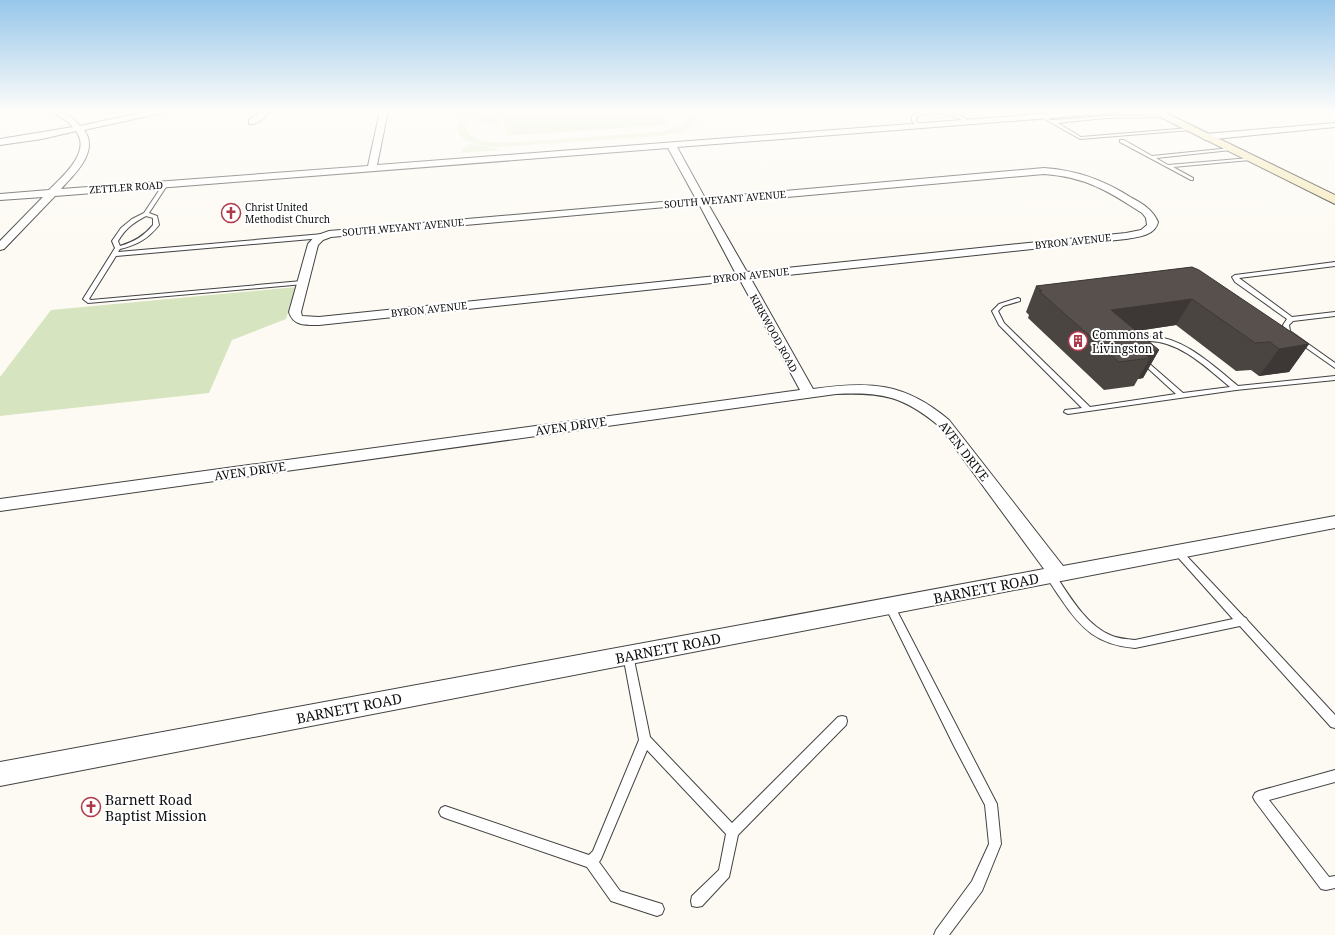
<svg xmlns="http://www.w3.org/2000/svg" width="1335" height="935" font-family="'Noto Serif',serif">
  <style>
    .green { fill: #d7e4c0 }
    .pitch { fill: #e6edd1 }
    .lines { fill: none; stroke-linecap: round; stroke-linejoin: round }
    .lane-casing { stroke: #424242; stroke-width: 2 }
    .street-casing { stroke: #424242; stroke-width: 2 }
    .secondary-casing { stroke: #313131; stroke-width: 2 }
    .lane { fill: #fff; fill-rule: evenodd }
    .street { fill: #fff; fill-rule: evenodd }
    .secondary { fill: #f5e8b7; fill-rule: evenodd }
    .wall { fill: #4b4542 }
    .shaded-wall { fill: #3d3836 }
    .building { fill: #57504d; stroke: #3d3836 }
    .labels { text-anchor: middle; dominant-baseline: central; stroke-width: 4; stroke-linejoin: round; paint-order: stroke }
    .far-street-label { font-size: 10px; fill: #0f0f0f; stroke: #fff }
    .far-poi-label { font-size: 10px; fill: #0f0f0f; stroke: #fff; text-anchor: start }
    .poi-label { font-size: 12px; fill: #0f0f0f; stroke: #fff; text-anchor: start }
    .street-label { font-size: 12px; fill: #0f0f0f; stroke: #fff }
    .near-street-label { font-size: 14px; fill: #0f0f0f; stroke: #fff }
    .near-poi-label { font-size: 14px; fill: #0f0f0f; stroke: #fff; text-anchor: start }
  </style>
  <rect width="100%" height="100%" fill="#fdfaf3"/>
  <path class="green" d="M296,287L286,319L232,340L209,393L0,416V377L51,310Z"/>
  <g class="pitch">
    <path d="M469,111H482C472,115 458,127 472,136C481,142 494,142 504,143L657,132C667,130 683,128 687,118L685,111H694L697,120C690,132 673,134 661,136L496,147C484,146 455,144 457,125C458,118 464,114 469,111Z"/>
    <path d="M498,111L500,125L484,124L477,119L478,115L487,111Z"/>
    <path d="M661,111L669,125L506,136L503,112Z"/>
    <path d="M469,144L499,149L498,150L461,153L463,149Z"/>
  </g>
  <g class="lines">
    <defs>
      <g id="lane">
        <path d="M923,111C940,111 957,111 971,122L968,123C951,114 934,109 916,117V121L922,126L919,127L912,121V116Z"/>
        <path d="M1162,115L1163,117L1105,118L1058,123L1081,137L1190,128L1192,129L1190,130L1080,139L1041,117L1043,116L1051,120H1055L1105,116Z"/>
        <path d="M1120,140H1124L1152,156L1231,148L1233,149L1231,150L1156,158L1168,165L1250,158L1252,159L1250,160L1173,167L1193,178V180H1191L1120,142Z"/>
        <path d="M164,183L168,184L149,213L157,216L159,225C148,239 137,245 120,249L118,252L323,234L326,236L323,238L116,256L89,299L91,300L302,281L305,283L304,284L88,303L83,299L115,248L112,241L121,228L132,219L144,213ZM146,216L153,218V225C144,236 134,242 120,246L118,241C126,228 133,223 146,216Z"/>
        <path d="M1335,262V266L1239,278L1292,317L1335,312V316L1293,321L1289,325L1290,331L1335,363V368L1285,333L1283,325L1287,319L1235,282L1232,277L1235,275Z"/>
        <path d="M1018,298L1020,299V301L1003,306L998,311L1004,323L1090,407L1176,394L1140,361L1139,360L1142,358L1144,359L1183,393L1230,387C1207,368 1181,342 1150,341C1145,341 1140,343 1135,344L1132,342L1133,341C1137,339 1143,337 1148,337C1179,333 1215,367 1238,386L1335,376V380L1236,390L1068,414L1064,412L1065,410L1082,408L999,325L992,311L999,304Z"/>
        <path d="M1178,549L1181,550L1244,617L1246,618L1248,621L1335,715V728L1331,727L1240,626L1135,648C1098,645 1081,629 1061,599C1056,592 1051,584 1046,576L1048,573L1051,572L1054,573C1069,595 1085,624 1110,635C1118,639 1127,639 1135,640L1233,619L1175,554L1174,552L1175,550Z"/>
        <path d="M890,602L893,603L997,804L1001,844L982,891L949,935H934L936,930L972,881L989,844L985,805L954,746L885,606L887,603Z"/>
        <path d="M628,651L632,652L633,655L650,737L732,823L838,717L842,716L846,717L847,721L846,725L738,835L729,877L702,906L697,907L692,906L691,901L692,896L719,870L726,834L647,750L601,859L599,862L620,891L662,904L664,909L662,914L657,916L611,901L587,867L445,818L441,816L439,812L441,808L445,806L589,855L593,851L639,740L623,655L624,652Z"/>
        <path d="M1335,770V782L1269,800L1329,877L1335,876V888L1326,890L1321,889L1255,801L1253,797L1255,793L1259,791Z"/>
      </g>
      <g id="street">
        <path d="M50,111C63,111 72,116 80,126L149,111H166L162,113L84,130C100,151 74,175 61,189L368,166L380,111H388L377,165L1080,111H1118L1114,113L677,147L705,198L1044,168C1077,170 1104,180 1132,198C1143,204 1153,210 1158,222C1155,236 1137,237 1126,239L751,279L813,389C869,381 904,382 949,420L1063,566L1335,516V528L0,786V762L1044,569L939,426C903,396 882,392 836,394L0,511V499L800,390L740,280L319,325C306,325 293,326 289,312L308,244L315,236L329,231L696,199L668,148L55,196L4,249L0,250V241L43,197L0,200V194L49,190C62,177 92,152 76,131L42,139L0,145V139L73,127L68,122ZM1044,174C1086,177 1108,191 1142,213L1146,218L1147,225L1141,230L1126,233L747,272L708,204ZM699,204L736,274L319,317L302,316L301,312L318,245L323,240L331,237Z"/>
        <path d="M262,111H270C265,118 257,125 249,124V120Z"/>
        <path d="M1335,123V127L1205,140L1201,137L1205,134Z"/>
      </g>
      <path id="secondary" d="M1148,111H1162L1335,195V204Z"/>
    </defs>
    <use href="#lane" class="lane-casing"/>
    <use href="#street" class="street-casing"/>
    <use href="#secondary" class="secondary-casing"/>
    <use href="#lane" class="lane"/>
    <use href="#street" class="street"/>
    <use href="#secondary" class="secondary"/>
  </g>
  <path class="wall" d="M1192,267L1309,344L1289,372L1259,376L1251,370L1236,371L1176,325L1136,331L1159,350L1143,378L1138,379L1134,386L1104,390L1028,318L1029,315L1026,312L1036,286Z"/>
  <g class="shaded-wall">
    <path d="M1192,299L1176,325L1098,337L1111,310Z"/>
    <path d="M1309,344L1289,372L1259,376L1279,349Z"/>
    <path d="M1159,350L1143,378L1138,379L1150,358L1145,354Z"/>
  </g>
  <path class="building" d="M1192,267L1199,270L1309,344L1279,349L1270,342L1255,343L1192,299L1111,310L1159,350L1145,354L1150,358L1119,362L1039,291H1042L1036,286Z"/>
  <linearGradient id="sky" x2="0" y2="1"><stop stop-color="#97c6eb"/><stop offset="0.46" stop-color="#fefdfa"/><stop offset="1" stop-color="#fefdfa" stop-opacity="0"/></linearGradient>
  <rect width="1335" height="242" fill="url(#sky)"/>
  <defs>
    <symbol id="church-ring" viewBox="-11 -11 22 22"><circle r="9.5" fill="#fff" stroke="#ae3949" stroke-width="1.5"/><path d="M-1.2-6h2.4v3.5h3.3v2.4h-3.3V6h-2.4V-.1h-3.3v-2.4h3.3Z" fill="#ae3949"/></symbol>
    <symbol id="building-ring" viewBox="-11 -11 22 22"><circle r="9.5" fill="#fff" stroke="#ae3949" stroke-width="1.5"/><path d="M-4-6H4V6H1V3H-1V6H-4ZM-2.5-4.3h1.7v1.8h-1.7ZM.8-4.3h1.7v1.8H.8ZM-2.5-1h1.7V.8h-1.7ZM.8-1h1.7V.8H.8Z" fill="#ae3949"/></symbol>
  </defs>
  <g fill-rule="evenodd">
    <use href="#church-ring" x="220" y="202" width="22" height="22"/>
    <use href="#building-ring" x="1067" y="330" width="22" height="22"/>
    <use href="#church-ring" x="80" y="796" width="22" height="22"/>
  </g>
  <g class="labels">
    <g class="far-street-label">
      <text transform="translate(126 187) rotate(-4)">ZETTLER ROAD</text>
      <text transform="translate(725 199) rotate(-5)">SOUTH WEYANT AVENUE</text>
      <text transform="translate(403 227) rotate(-5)">SOUTH WEYANT AVENUE</text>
      <text transform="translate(1073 241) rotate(-6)">BYRON AVENUE</text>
      <text transform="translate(751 275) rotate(-6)">BYRON AVENUE</text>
      <text transform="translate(429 309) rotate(-6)">BYRON AVENUE</text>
      <text transform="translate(774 333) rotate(61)">KIRKWOOD ROAD</text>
    </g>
    <g class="far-poi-label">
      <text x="245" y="207">Christ United<tspan x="245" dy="12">Methodist Church</tspan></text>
    </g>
    <g class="poi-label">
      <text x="1092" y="334">Commons at<tspan x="1092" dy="14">Livingston</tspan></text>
    </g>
    <g class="street-label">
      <text transform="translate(571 426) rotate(-8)">AVEN DRIVE</text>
      <text transform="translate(964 451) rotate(52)">AVEN DRIVE</text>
      <text transform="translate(250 471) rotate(-8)">AVEN DRIVE</text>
    </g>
    <g class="near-street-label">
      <text transform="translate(986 588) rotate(-11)">BARNETT ROAD</text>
      <text transform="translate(668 648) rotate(-11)">BARNETT ROAD</text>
      <text transform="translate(349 708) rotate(-11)">BARNETT ROAD</text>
    </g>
    <g class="near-poi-label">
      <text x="105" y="799">Barnett Road<tspan x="105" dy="16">Baptist Mission</tspan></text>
    </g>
  </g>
</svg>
